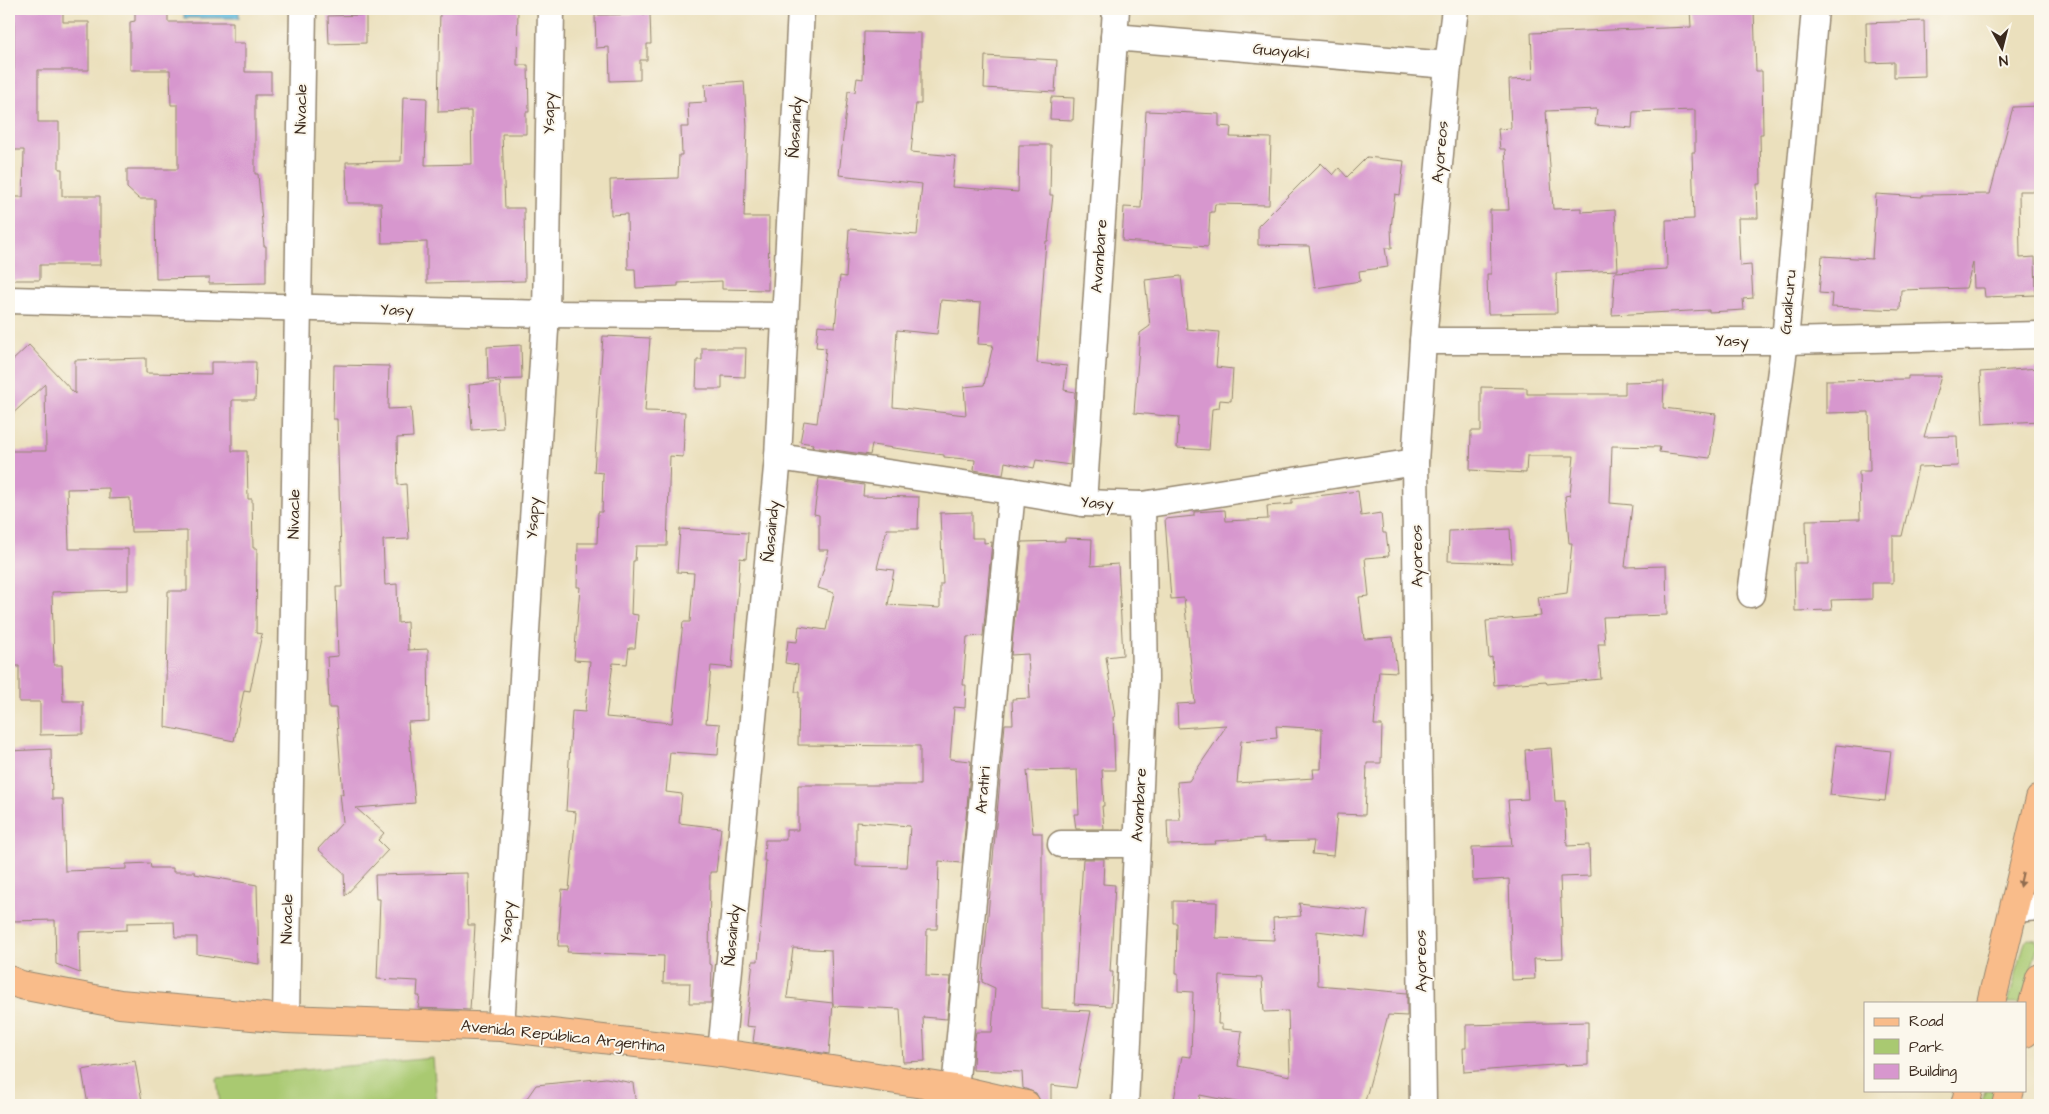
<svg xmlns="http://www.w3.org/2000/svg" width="2049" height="1114" font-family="'Architects Daughter',sans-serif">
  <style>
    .green { fill: #a9c971; stroke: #727a48 }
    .water { fill: #5db8db; stroke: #4c717c }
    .building { fill: #d797ce; fill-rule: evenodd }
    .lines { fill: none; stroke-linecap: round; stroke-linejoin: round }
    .minor-casing { stroke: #93856e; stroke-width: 29 }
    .major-casing { stroke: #93856e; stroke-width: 30 }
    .minor { stroke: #fff; stroke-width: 26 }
    .major { stroke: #f9bc8a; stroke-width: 28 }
    .oneway { fill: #906c4f }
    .labels { text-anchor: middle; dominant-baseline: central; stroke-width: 4; stroke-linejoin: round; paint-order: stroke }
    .street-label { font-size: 16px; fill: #3b2a1e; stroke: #fbf7ec }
  </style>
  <rect width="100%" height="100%" fill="#fbf7ec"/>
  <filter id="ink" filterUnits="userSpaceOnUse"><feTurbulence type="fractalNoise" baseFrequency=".02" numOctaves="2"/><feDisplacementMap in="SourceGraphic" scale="10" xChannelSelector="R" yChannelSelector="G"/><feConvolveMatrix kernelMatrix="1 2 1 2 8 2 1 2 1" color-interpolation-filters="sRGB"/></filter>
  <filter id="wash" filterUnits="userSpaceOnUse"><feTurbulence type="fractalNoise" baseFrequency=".0096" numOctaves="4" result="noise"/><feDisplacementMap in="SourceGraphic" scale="20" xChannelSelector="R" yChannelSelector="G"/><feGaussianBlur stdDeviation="1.12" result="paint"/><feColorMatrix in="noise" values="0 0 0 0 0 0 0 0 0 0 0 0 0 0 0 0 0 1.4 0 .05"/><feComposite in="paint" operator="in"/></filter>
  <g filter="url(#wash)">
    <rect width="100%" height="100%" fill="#ebe0bd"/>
    <g class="green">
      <path d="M2028,938L2036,939L2038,944L2023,1003H2008L2025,941Z"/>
      <path d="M433,1058L437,1105H220L217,1078Z"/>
      <path d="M1985,1090H1999L1995,1105H1981Z"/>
    </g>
    <rect class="water" x="184" y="9" width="55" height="9"/>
    <g id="blocks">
      <g class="building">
        <path d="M14,9H63V22H89V70H38V122H59V169H62V196H100V265H40V280H9V197H23L24,150H11L12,117H9V70H14Z"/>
        <path d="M135,9H168V22H233V43H245V72H271V95H255V174H258L264,246H266V283L209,284V278L156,279L155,199H139L127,188V169H178V105H171L170,70H130V22L135,21Z"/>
        <path d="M440,9H518L517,65H528L529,112H526V134H502L505,208H524L525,281L427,283V242L382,243L381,203H347L346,162L401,161L403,97L427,98L425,165L472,164L471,111L438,112Z"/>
        <path d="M1690,9H1754L1756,71H1762L1763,134H1760L1761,184H1757L1758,218H1738L1740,266L1751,265L1753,298L1743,299L1744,310L1709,312V310L1612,315L1615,272L1667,269L1666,220L1694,219L1692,152H1695V110L1633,112L1632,128L1595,125L1597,109L1546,111L1553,209L1581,208V212L1615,210L1618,270L1556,273L1557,313L1488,314L1487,274H1491L1490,210H1509L1505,149H1500L1498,129L1511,128L1509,80L1533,79L1531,33L1691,27Z"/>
        <path d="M650,14L651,44H647V60H640V80L610,81L609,47L596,48L595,15Z"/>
        <path d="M366,15V43L329,44L328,16Z"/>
        <path d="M1924,21L1925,76L1894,77V62L1867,63L1866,23Z"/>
        <path d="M864,32L921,33V104H916L911,152L955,156L952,187L1018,192L1019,145H1051L1050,195H1053L1048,241H1046L1037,363L1067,366L1064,390L1075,392L1070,465L1036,460L1034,468L1005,462L1003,475L974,470L975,460L944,457V455L872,445L870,455L812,447L813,444L800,442L804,421L817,423L826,348L816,347L818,325L835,327L840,276L846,277L849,229L917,235L922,184L839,175L848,91L855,92L857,78L863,79ZM941,300L981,303L978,344L993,345L984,385L964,387L966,415L893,407L897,330L937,334Z"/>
        <path d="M985,56L1057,60L1055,92L984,88Z"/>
        <path d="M744,81L747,126L744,217H769L768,290L722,289V281L678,283V286L636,288L635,269H628L627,214L611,215L610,180L678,178L679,155H682L681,127H689L688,103L706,102L705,84Z"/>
        <path d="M1051,97L1074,98L1073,120L1050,119Z"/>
        <path d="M2040,106V191H2019L2020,258L2035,257L2036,295L1985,297L1984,288H1974L1973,263L1966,288L1901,290L1900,310L1831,307L1832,294L1819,293L1822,256L1872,259L1876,194L1922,197V195L1990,194L2013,107Z"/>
        <path d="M1146,111L1219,114V126L1231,127L1230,137L1271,138L1269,205L1215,204L1214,212H1210L1208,247L1122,241L1124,207L1141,208Z"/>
        <path d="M1367,157L1404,161L1400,195L1395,194L1391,228L1392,248H1385L1388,267L1359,271L1360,281L1315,288L1309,246L1258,245V226L1321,163L1333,175L1339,168L1347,177Z"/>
        <path d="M1181,276L1187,329L1219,332L1216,367L1233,369L1231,401L1220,400L1219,408L1212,409L1209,450L1177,448L1179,417L1134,413L1140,333L1150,326L1145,280Z"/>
        <path d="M603,336L650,338L645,411L685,412L683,457L670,456L667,546H636L635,561H633L631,614L638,615L635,648H629L627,664L613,663L606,717L672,723L683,622H690L694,573L677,572L680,529L748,533L746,559L740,558L732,668L711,666L706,723L720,724L718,755L670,752L666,792L682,794L679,823L721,828L716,872H710L709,964L712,965L711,1003H689L690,983H663L664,956L567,952L568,946H558L562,889L569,890L576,812L566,811L572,711L585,712L590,661L574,660L580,587H577L578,543H597L598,512H602L603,473L594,472Z"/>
        <path d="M29,345L75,394V360L146,358V373L211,374V362H256L255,400H232V451H247L248,499H252L253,548H257L256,633L262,634L250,691L244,690L234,741L165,727L168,591H187V531L131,532L130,498L109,499V488L67,489L69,545V549H128V590L52,592L54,665H62L63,701H83V734L40,735V702H19V666H9V451H46L45,384L9,417V364Z"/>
        <path d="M521,345L522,379L488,380L487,347Z"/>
        <path d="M702,348H746L745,377L722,376V389H696L697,360H702Z"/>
        <path d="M334,365L389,366L388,409L411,408L413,437L397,438L398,485L406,484L409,539L383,540L385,585L397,584L398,623L407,622L408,650L428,649L429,721L408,722L415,803L356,808L384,833L378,840L388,850L345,896L344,873L318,849L343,822L340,793L343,795L336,708H329L327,657L338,656L336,587H342L337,419H333Z"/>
        <path d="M2040,368V421L1983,424L1980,372Z"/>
        <path d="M1908,376H1941L1924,437L1957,436L1958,466L1918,467L1902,536H1893V583H1872V599L1831,600L1832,610L1795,611L1794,563H1807L1806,520L1860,519L1859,471H1870L1869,412L1826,413V380L1908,379Z"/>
        <path d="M1664,381L1663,408L1716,414L1710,458L1659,452L1660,447L1612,446L1610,503L1632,505L1625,567L1666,566L1667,615L1603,617L1605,644H1598L1601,679L1547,684L1546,681L1494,685L1492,657L1489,658L1486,621L1541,616L1538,597L1567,593L1572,543H1569L1565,496L1570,495L1574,456H1527L1526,473L1470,470L1471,431H1481V387L1527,388V394H1625V382Z"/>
        <path d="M500,382L503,428L472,430L469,385Z"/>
        <path d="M819,478L864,485L863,496L919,497L918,529H887L877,568L894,570L888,605L940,608V584H943L940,513L972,512V538H984V543L992,542L983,636L967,637L963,685H966L965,708L954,707L950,759L971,761L962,863L939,861L937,929H927L926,976L951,977L947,1019L923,1017L925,1061L903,1062L900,1009L833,1006L831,950L793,948L787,998L833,1003L829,1054L753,1042L755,1027L746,1026L753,961H758L766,861H764L765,840H786V830H798V785H920V746L798,745L799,692H795L798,665L785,663L788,641L797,642L799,626L826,630L834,593L818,588L829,550H819V515L814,514ZM856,822L910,826L907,867L856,866Z"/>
        <path d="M1358,491L1361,516L1381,513L1383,533H1386L1389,556L1365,558L1369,596L1359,597L1364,639L1393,637L1397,672L1379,671L1374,725H1382L1381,763H1367L1365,815L1337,814L1333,856L1312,854L1314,841L1264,842V838L1215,841L1216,844L1168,845L1167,820H1180L1177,782L1189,781L1227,725L1178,728L1177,704L1195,703L1184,598L1171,599L1165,519L1194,516V512L1225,510L1226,521L1268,519L1267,506L1292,504V499ZM1276,726L1322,729L1321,769H1313L1314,778L1237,783L1241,741L1277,738Z"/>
        <path d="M1510,529L1512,563L1448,561L1449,531Z"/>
        <path d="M1065,538L1092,539L1091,566L1118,564L1123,655L1106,657L1115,717H1113L1115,770H1102L1104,806H1102L1104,829H1076L1074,814H1079L1077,770L1027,771L1033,833H1042V1009L1091,1011L1076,1088L1051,1085V1102L1041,1103L1036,1093L1023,1088L1022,1072L973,1070L974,1043L976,1032H992L995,988L982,982L1005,724H1013L1012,699L1030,698L1028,654L1011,655L1022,542L1065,541Z"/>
        <path d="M1836,745L1891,751L1885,801L1830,795Z"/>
        <path d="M1551,748L1555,801H1565L1567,846L1589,845L1590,876L1560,877L1563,958L1534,959L1535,979L1512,980L1509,879L1473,881L1472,847L1512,846L1508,800L1528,799L1525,750Z"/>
        <path d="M51,749L52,799H63L65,871L126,869V864L150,863L151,868H173V872H195V874L257,885L259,964L197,954V937H175L174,922L127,923V930L79,932L80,973L56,964L55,920L12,921L9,846V751Z"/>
        <path d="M1083,859H1104L1103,884L1115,885L1110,972H1113L1111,1006L1074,1004Z"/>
        <path d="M467,873L468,925H475L470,1010L418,1008L420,996H417L418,981L377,979L380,899H376L375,875Z"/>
        <path d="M1173,901L1217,902L1216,938L1274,940L1273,918L1301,916L1299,903L1368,911L1365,937L1317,931L1318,985L1407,993V1016L1388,1015L1364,1105H1251L1200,1095L1198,1105H1173L1182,1056L1191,1057L1193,992L1178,991V974H1176L1177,923H1173ZM1220,976L1262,978L1264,1012L1288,1011L1290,1076L1238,1066L1242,1031L1222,1029V1024H1218Z"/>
        <path d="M1588,1022V1065L1566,1066V1064L1464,1072L1463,1048H1466V1025Z"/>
        <path d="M135,1061L142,1101L118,1105H88L82,1070Z"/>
        <path d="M606,1078L633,1083L636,1105H522L536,1085Z"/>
      </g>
    </g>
  </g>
  <g filter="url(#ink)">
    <use href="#blocks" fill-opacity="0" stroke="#93856e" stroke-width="1"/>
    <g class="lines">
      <defs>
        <g id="minor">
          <path d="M1114,37L1448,65"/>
          <path d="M9,300L546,314L785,316"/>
          <path d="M1423,341H1785L2040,335"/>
          <path d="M778,457L1012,491L1083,503L1142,505L1415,462"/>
          <path d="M1083,503L1116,9"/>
          <path d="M1751,594L1785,341L1815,9"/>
          <path d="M1061,844H1137"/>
          <path d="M2014,909L2040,907"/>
          <path d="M286,1019L303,9"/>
          <path d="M501,1027L546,314L551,9"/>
          <path d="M721,1053L778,457L801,9"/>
          <path d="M955,1089L1012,491"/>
          <path d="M1125,1105L1145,679L1142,505"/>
          <path d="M1423,1105L1415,462L1423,341L1448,65L1455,9"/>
        </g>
        <g id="major">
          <path d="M9,980L21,985L120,1004L286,1019L501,1027L721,1053L955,1089L1026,1105"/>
          <path d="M1991,1003L2040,799"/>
          <path d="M2025,1033L2040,978"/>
          <path d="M1965,1105L1969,1090"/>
          <path d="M2006,1105L2010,1090"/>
        </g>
      </defs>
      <use href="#minor" class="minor-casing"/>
      <use href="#major" class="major-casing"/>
      <use href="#minor" class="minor"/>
      <use href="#major" class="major"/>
    </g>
    <defs><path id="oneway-solid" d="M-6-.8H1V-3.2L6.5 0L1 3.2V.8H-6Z" transform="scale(1.25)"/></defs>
    <use class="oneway" href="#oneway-solid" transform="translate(2021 880) rotate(103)"/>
  </g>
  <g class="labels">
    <g class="street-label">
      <text transform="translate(1281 51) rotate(5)">Guayaki</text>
      <text transform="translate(301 109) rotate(-89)">Nivacle</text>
      <text transform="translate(549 113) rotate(-89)">Ysapy</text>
      <text transform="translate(795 127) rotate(-87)">Ñasaindy</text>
      <text transform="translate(1440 152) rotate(-85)">Ayoreos</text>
      <text transform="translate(1099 256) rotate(-86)">Avambare</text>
      <text transform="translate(1788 302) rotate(-85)">Guaikuru</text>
      <text transform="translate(397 310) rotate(2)">Yasy</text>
      <text x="1732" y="341">Yasy</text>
      <text transform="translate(1097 503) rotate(4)">Yasy</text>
      <text transform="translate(294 514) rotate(-89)">Nivacle</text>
      <text transform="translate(533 518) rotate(-86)">Ysapy</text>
      <text transform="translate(771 531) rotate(-85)">Ñasaindy</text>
      <text transform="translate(1417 556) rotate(-91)">Ayoreos</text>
      <text transform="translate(983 790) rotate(-85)">Aratiri</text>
      <text transform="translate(1139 805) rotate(-87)">Avambare</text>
      <text transform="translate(287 919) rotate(-89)">Nivacle</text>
      <text transform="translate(507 922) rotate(-86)">Ysapy</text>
      <text transform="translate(732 935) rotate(-85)">Ñasaindy</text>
      <text transform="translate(1421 961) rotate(-91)">Ayoreos</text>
      <text transform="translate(563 1036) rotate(6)">Avenida República Argentina</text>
    </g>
  </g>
  <rect width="2049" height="1114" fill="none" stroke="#fbf7ec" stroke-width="30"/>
  <rect x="1864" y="1002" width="162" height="90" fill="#fbf7ec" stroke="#aea59a"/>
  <rect x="1874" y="1018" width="25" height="8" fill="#f9bc8a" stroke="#aea59a"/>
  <text x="1909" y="1026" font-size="15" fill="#3b2a1e">Road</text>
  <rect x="1874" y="1039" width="25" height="15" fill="#a9c971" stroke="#aea59a"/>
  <text x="1909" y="1052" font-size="15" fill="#3b2a1e">Park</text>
  <rect x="1874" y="1064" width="25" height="15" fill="#d797ce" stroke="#aea59a"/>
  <text x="1909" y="1076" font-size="15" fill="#3b2a1e">Building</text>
  <g transform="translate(2002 48) rotate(173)" stroke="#fbf7ec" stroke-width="4" paint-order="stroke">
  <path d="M0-4L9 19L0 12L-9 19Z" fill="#3b2a1e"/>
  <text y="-8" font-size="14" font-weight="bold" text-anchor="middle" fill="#3b2a1e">N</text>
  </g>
</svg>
